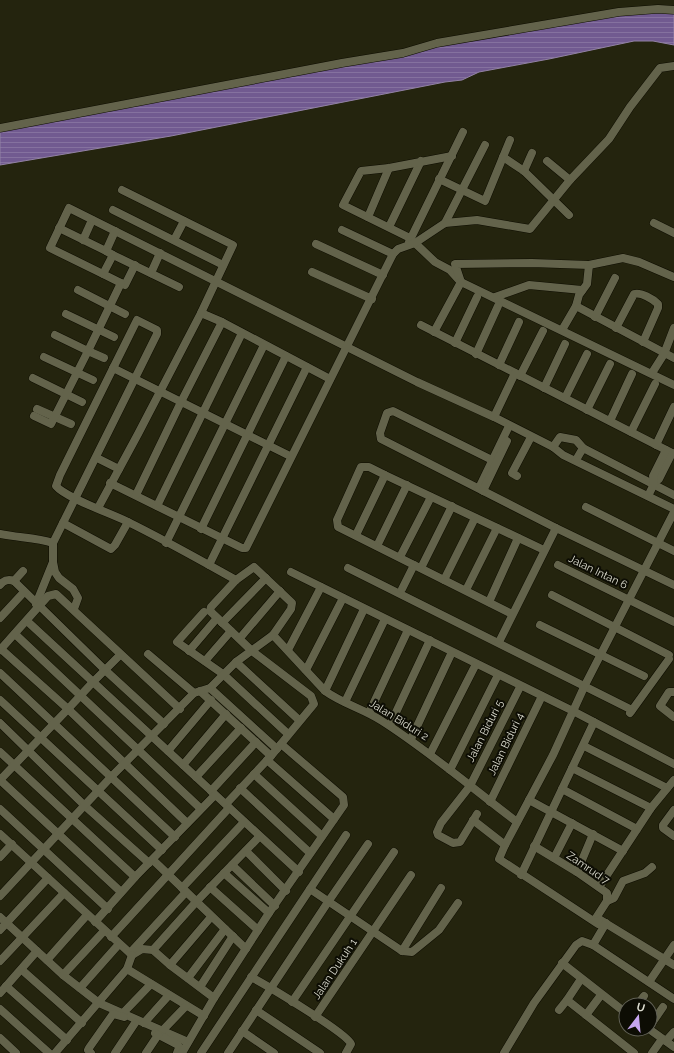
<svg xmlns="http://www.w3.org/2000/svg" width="674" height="1053" font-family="Raleway,sans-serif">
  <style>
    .water { fill: url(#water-rules); stroke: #9282a4 }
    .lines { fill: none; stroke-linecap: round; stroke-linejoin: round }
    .minor-casing { stroke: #0e0d00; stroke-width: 9 }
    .minor { stroke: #63634b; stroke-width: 8 }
    .labels { text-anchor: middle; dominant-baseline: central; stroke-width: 4; stroke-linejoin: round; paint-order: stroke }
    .street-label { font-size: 11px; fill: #deded1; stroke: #0d0d04 }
  </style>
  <defs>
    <pattern id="water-rules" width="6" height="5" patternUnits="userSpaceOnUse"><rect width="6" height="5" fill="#715a90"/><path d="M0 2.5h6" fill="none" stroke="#85719f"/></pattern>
  </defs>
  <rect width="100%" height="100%" fill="#24240e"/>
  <path class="water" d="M674,10V45L653,41H634L549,59L479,72L462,80L445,82L171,136L0,165V128L619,12Z"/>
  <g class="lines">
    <defs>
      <g id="minor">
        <path d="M0,128L342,63L403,53L437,43L619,12L658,9L674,10"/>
        <path d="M503,157L524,171L569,215"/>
        <path d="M547,161L570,180"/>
        <path d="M524,171L532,153"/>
        <path d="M439,179L485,201L510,140"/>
        <path d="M113,210L223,265"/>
        <path d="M368,217L389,168"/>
        <path d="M445,223L485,145"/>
        <path d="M654,223L674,233"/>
        <path d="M389,227L421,161"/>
        <path d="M59,228L106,251"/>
        <path d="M342,230L393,254"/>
        <path d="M410,238L343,205L361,171L389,168L452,156"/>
        <path d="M83,240L92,220"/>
        <path d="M174,240L184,221"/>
        <path d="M409,242L463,132"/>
        <path d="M415,243L435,262L450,270L459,280"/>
        <path d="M316,244L383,275"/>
        <path d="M113,255L179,287"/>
        <path d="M312,272L372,299"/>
        <path d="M151,273L160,253"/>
        <path d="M103,274L50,248L69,208L417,382L494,417L553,447L563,455L674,509"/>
        <path d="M461,282L455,264L532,263L589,265L623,258L639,262L674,277"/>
        <path d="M121,283L125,285L135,265"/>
        <path d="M78,290L125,314"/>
        <path d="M495,297L529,285L582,290"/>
        <path d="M576,306L674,358"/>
        <path d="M201,313L222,322L330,379"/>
        <path d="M66,314L114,337"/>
        <path d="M595,317L615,278"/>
        <path d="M421,325L674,454"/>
        <path d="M616,328L634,294C641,292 653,299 658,304V308L643,342"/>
        <path d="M562,330L576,306L579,295L587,284L589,265"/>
        <path d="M434,332L461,282L674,385"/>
        <path d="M455,343L477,297"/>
        <path d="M476,354L498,306"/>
        <path d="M44,357L93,380"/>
        <path d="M104,358L88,351L121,283L103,274L113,255L106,251L115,231"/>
        <path d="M499,365L519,322"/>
        <path d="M113,368L290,456"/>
        <path d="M652,373L664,354L674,328"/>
        <path d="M520,376L543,331"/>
        <path d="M33,378L82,402"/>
        <path d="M544,388L565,344"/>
        <path d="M565,398L587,354"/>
        <path d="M37,409L71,424"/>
        <path d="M587,410L610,364"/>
        <path d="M34,416L51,424L88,351L55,335"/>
        <path d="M494,417L515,373"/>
        <path d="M610,421L632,374"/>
        <path d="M631,432L655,384"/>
        <path d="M656,445L674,407"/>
        <path d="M553,447L560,437L576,440L583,448"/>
        <path d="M97,458L119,469"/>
        <path d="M492,460L393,411L387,413L380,433L381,439L556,528L674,585"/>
        <path d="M576,460L583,448L674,495"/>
        <path d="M517,476L512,473L531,437"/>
        <path d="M654,482L659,479L672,453"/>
        <path d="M110,483L242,548H246L393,254L398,249L415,243L445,223L477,220L530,229L570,180L609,139L630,107L660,68L674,66"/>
        <path d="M479,488L509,426"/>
        <path d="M483,491L507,441"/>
        <path d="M136,495L181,402L222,322"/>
        <path d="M648,496L654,484L653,476L666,450"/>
        <path d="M157,506L242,333"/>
        <path d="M586,507L674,551"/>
        <path d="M98,508L138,434L201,313L233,245L122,190"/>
        <path d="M63,523L111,549L115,545L128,522"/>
        <path d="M201,529L286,356"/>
        <path d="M0,534C18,538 36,537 53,543"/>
        <path d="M356,535L385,475"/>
        <path d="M166,543L264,345"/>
        <path d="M377,546L407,485"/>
        <path d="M400,557L431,497"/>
        <path d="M209,565L307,367"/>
        <path d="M558,565L674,622"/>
        <path d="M348,568L632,710"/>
        <path d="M421,568L452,506"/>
        <path d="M291,572L573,711L674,764"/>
        <path d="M444,580L475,518"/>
        <path d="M14,581L23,571"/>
        <path d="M0,585C4,580 8,579 14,581L105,670L164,724"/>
        <path d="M402,589L414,565"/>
        <path d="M466,590L497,528"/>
        <path d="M552,595L669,655"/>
        <path d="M489,602L518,538"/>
        <path d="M36,604L53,562"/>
        <path d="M74,609L78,598L73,589L59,578L55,572L53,562V543L157,334V330L137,320L60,475L56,486C66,498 110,513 126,521C163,539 200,560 236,580"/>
        <path d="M204,612L177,642L223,674L288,734"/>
        <path d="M512,614L338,527L337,520L361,467H369L385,475L544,550"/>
        <path d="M0,618L24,592"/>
        <path d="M27,621L299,872"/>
        <path d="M222,623L266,578"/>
        <path d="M540,625L644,676"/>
        <path d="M15,634L200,808"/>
        <path d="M273,635L325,691C343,704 364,709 382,721C429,751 472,788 517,822"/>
        <path d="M240,638L280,591"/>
        <path d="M499,642L556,528"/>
        <path d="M1,649L68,709L187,823"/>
        <path d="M0,650L48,596L56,594L180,709"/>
        <path d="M288,650L321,587"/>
        <path d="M189,651L217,618"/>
        <path d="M148,654L194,693"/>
        <path d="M205,661L231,631"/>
        <path d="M236,662L299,720"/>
        <path d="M306,670L343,598"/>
        <path d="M0,673L175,837"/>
        <path d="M210,688L277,749"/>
        <path d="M200,691L271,756"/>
        <path d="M325,691L364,609"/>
        <path d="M674,692H669L660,706L674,717"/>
        <path d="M0,700L162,850"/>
        <path d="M345,702L385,619"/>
        <path d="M369,713L408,630"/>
        <path d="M630,713L669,659"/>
        <path d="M0,723L85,806L149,863"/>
        <path d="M390,725L430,640"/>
        <path d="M411,739L452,652"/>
        <path d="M584,746L667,788"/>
        <path d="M168,751L211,700"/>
        <path d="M0,752L135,877"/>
        <path d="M430,754L476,664"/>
        <path d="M267,760L334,819"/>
        <path d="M183,765L226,714"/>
        <path d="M572,768L651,808"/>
        <path d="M450,770L498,675"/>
        <path d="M254,774L322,836"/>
        <path d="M196,777L241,728"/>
        <path d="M0,780L68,709L93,682L120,655"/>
        <path d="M0,780L121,892"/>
        <path d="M240,788L310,853"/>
        <path d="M562,789L637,829"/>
        <path d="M211,791L256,742"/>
        <path d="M529,800L623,851"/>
        <path d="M490,802L542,696"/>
        <path d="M0,809L108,909"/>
        <path d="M674,810L663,825V828L674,836"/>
        <path d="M477,814L460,842L453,843L438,835L437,832L441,823L470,786L520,687"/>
        <path d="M473,820L505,845"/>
        <path d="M0,834L132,955L142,949L153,950L170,965L214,998"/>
        <path d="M534,846L577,872L607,893V901L596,918"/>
        <path d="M246,851L286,891"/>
        <path d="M0,857L12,844"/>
        <path d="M554,858L572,823"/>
        <path d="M153,860L246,949"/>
        <path d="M232,865L275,906"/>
        <path d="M577,872L593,834"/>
        <path d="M224,873L269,913"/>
        <path d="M521,875L594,722"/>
        <path d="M210,887L258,930"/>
        <path d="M599,887L651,808L674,780"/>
        <path d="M182,888L244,822"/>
        <path d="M310,889L402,951L441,888"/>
        <path d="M0,896L111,777L194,693L210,688L236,662L273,635L291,609L292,603L254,567L236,580L211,607L210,611L252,651L311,696L314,704L271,756L226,804"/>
        <path d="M607,901L614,898L623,881L645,873L652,867"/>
        <path d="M0,917L63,975L99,1003L188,1042"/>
        <path d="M597,918L674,965"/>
        <path d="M600,920L598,924L499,859L505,845L553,755L585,685L674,512"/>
        <path d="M95,922L135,877L215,795"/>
        <path d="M0,930L48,878"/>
        <path d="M111,937L229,808"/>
        <path d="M593,945L674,999"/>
        <path d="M153,950L196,902L259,837"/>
        <path d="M402,951L412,952L439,930L458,903"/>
        <path d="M130,953L186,892"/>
        <path d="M47,960L87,915"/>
        <path d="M0,961L64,893"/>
        <path d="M562,963L626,1013"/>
        <path d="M170,965L211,917"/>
        <path d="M127,969L204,1016"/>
        <path d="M22,970L82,1023"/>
        <path d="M63,975L104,931"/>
        <path d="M251,977C266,985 347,1033 351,1044L346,1053"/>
        <path d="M188,978L225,929"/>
        <path d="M581,979L567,1000L634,1053"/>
        <path d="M649,982L674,945"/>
        <path d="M6,986L67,1040"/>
        <path d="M200,987L233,936"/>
        <path d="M80,988L119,944"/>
        <path d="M0,993L37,951"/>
        <path d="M292,1002L394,852"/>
        <path d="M637,1005L644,996"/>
        <path d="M0,1009L49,1053"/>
        <path d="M256,1010L320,1053"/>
        <path d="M559,1010L567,1000"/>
        <path d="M124,1012L151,984"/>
        <path d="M586,1015L601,995"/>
        <path d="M315,1017L411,875"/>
        <path d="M144,1023L169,995"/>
        <path d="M650,1026L663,1007"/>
        <path d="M649,1029L674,1047"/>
        <path d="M162,1031L186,1006"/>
        <path d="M242,1031L274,1053"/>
        <path d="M155,1033L178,1045L179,1048L177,1053"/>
        <path d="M0,1038L16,1053"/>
        <path d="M666,1041L674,1032"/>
        <path d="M55,1053L127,969L132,955"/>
        <path d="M91,1053L88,1050L89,1048L113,1014L124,1017"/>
        <path d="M115,1053L135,1023"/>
        <path d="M146,1053L158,1035"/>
        <path d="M182,1053L214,998L269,913L344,805L343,797L281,744"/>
        <path d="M201,1053L346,835"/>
        <path d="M228,1053L328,902L368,844"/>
        <path d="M504,1053L534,1003L576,945L582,941L593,945L606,923"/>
        <path d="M652,1053L662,1039"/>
      </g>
    </defs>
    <use href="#minor" class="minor-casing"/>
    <use href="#minor" class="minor"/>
  </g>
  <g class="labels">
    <g class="street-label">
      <text transform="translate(598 572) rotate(26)">Jalan Intan 6</text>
      <text transform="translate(399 720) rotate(32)">Jalan Biduri 2</text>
      <text transform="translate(485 731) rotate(-63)">Jalan Biduri 5</text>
      <text transform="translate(506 744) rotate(-64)">Jalan Biduri 4</text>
      <text transform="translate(588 868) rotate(34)">Zamrud 7</text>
      <text transform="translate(335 969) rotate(-56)">Jalan Dukuh 1</text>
    </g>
  </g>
  <g transform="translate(638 1017) rotate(16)"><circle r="19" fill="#0d0d04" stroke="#616156"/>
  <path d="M0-3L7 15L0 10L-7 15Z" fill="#c6a6f0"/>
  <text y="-6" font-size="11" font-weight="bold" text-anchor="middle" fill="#deded1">U</text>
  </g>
</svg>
